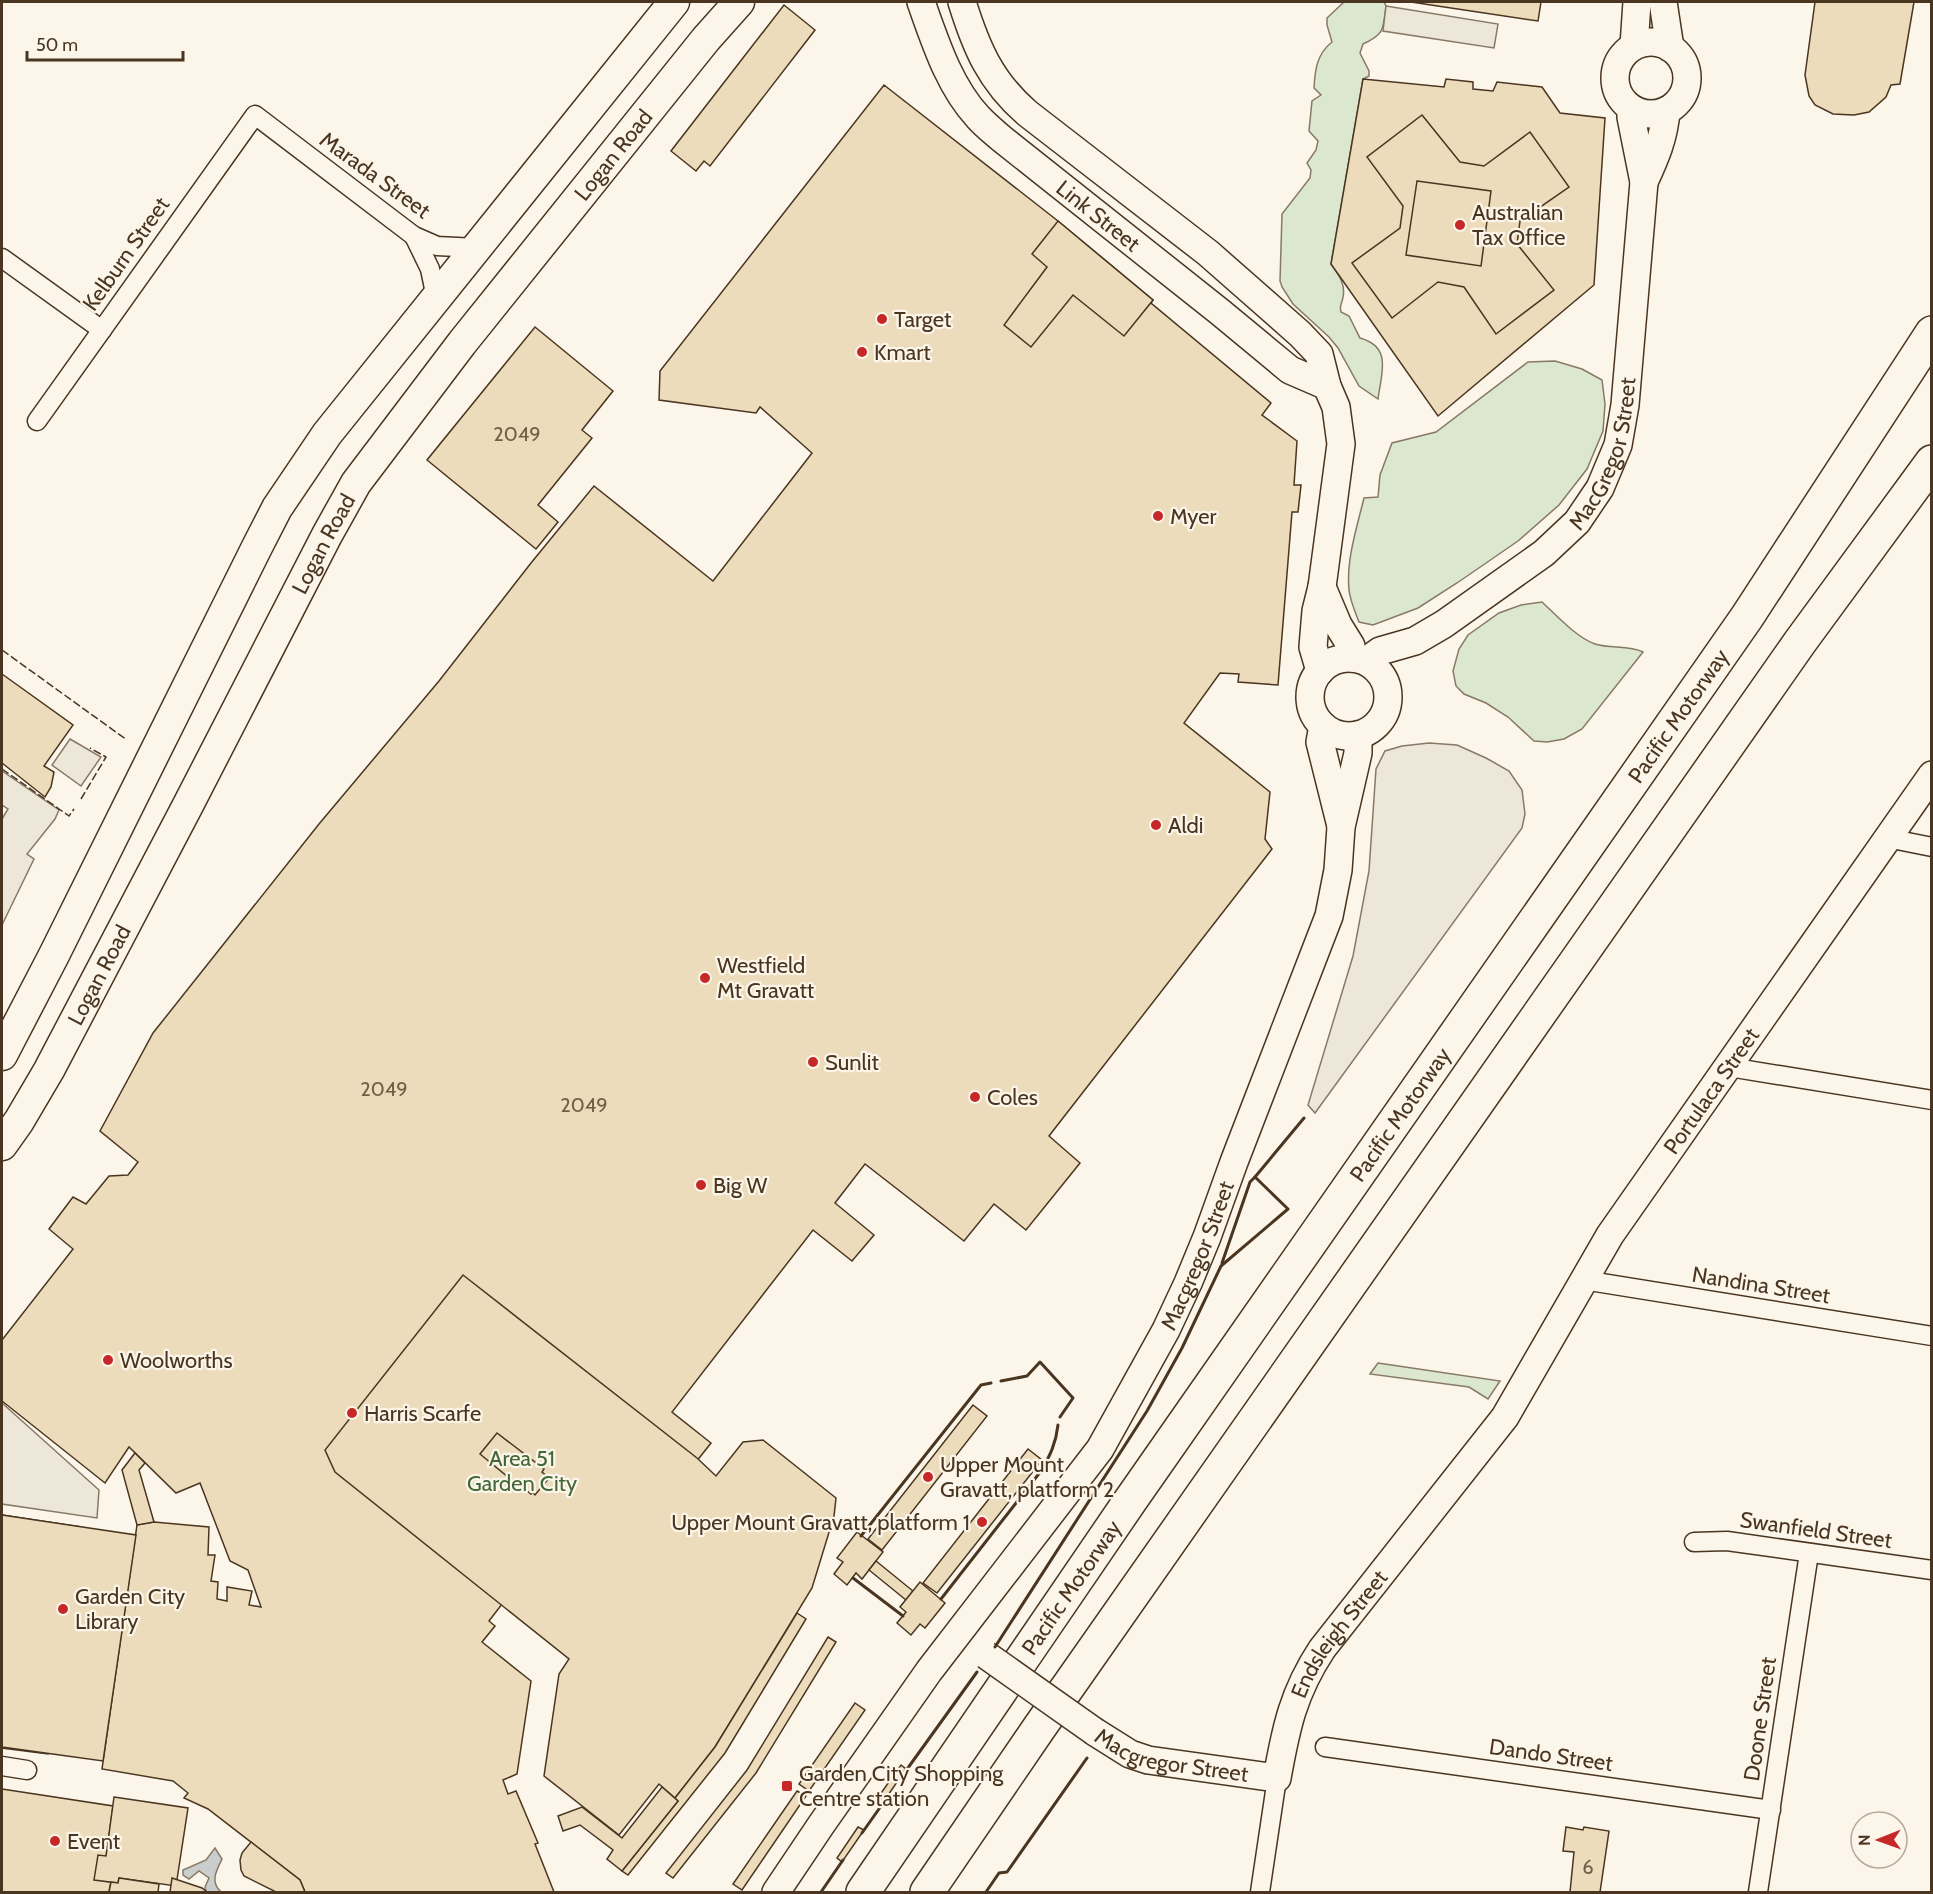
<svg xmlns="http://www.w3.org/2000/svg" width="1933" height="1894" font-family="Cabin,sans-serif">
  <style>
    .green { fill: #dce7d0; stroke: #887966; stroke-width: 1.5 }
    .parking { fill: #ede7d9; stroke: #887966; stroke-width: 1.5 }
    .water { fill: #c9cecd; stroke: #887966; stroke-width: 1.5 }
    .building { fill: #ecdcbc; stroke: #4a3520; stroke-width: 1.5 }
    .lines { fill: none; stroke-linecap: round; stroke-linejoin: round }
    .street-casing { stroke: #4a3520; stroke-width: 21 }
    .secondary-casing { stroke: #4a3520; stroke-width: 30 }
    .primary-casing { stroke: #4a3520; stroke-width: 33 }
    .highway-casing { stroke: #4a3520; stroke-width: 36 }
    .street { stroke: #fbf6e9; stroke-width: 18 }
    .secondary { stroke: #fbf6e9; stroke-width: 27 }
    .primary { stroke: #fbf6e9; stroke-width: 30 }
    .highway { stroke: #fbf6e9; stroke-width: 33 }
    .secondary-bridge-casing { stroke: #4a3520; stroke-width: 30; stroke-linecap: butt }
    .secondary-bridge { stroke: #fbf6e9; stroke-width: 27 }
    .fence { stroke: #4a3520; stroke-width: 1.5; stroke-dasharray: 8 3; stroke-linecap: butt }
    .wall { stroke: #4a3520; stroke-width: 3 }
    .poi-dot { fill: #c62828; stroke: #fbf6e9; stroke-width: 2 }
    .labels { text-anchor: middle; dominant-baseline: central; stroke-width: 4.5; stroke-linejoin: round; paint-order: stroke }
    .number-label { font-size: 20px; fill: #725f47 }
    .street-label { font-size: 22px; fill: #4a3520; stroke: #fbf6e9 }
    .poi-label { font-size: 22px; fill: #4a3520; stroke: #fbf6e9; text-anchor: start }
    .park-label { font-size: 22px; fill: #436837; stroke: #fbf6e9 }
  </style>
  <rect width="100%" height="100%" fill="#fbf6e9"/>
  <g class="green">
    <path d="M1344,2H1384L1386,6C1383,29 1385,34 1363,44L1360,53L1369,71V76L1363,79L1331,264C1338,274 1346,284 1343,297C1342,304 1339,305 1341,312L1349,316L1360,338C1393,347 1381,374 1378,399L1359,386L1338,348L1329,337L1293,304L1282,287L1280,281L1282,214L1310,178L1311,170L1307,163L1316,150L1318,141L1309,131L1312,101L1321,95L1314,88C1315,69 1317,54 1332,42L1327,25V18Z"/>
    <path d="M1555,361L1582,369L1602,380L1605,404L1603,431L1587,469L1559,505L1518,541L1457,583L1418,608L1373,625L1359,622C1355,612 1350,600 1349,590C1346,560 1357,527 1364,498L1378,497L1380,475L1392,443L1436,432L1528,362Z"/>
    <path d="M1542,602C1556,615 1577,638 1595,644C1611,649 1628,645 1643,652L1582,729L1564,739L1547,742L1534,741L1508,717L1486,703L1464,694L1456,686L1453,671L1459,649L1468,635L1499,613L1521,605Z"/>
    <path d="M1378,1363L1500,1381L1488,1399L1469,1387L1370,1374Z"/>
  </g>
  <g class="parking">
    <path d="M1386,6L1498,24L1494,48L1383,31Z"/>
    <path d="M70,739L101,757L81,786L52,765Z"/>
    <path d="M1429,743L1457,745L1486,758L1509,771L1522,790L1525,814L1522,828L1315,1113L1308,1105L1353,956L1369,871L1376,769L1385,751L1402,746Z"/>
    <path d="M2,771L59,810L55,819L27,854L34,859L2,925V819L8,809L2,805Z"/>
    <path d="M2,1403L99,1490L97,1518L2,1504Z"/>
  </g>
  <path class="water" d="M215,1848L222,1859C216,1871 210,1882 221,1892H206L205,1887L209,1878L199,1871L189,1879L183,1875V1870L206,1860Z"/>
  <g class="building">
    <path d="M1411,2H1541L1538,21Z"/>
    <path d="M1815,2H1914L1900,84L1891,85L1886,97L1869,112L1854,115L1833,114L1815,105L1809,96L1805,75Z"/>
    <path d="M784,5L815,30L710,166L704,161L696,171L671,151Z"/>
    <path d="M1363,79L1444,87L1446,79L1473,82V89L1493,91L1497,82L1542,87L1560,113L1605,118L1594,285L1438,416L1331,264Z"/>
    <path d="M884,85L1058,221L1153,300L1151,303L1271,403L1262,415L1297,441L1294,485H1301L1298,512H1292L1278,685L1238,682L1239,674L1220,673L1184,723L1270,792L1265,839L1272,849L1049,1136L1080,1163L1026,1230L994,1204L964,1241L865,1164L835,1203L874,1235L852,1261L813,1230L672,1412L711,1443L552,1644L502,1604L489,1621L495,1626L482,1642L531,1681L517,1774L503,1780L508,1794L516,1791L538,1843L535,1844L554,1892H305L300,1880L208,1809L184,1798L188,1793L173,1781L102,1769L137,1525L154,1522L209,1527L208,1555H215L211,1581L218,1582L217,1599L227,1601V1587L252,1591L249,1605L261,1607L248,1570L230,1561L200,1483L176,1493L129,1447L105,1483L2,1401V1340L73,1249L49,1229L73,1197L86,1204L109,1176L128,1175L138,1162L100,1131L153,1033L319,824L439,681L531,563L594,486L713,581L812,453L760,407L756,413L659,400L660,371Z"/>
    <path d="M1422,115L1460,162L1484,166L1530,132L1569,187L1520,221L1517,244L1554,290L1496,334L1464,287L1438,282L1392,318L1352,263L1400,228L1403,206L1367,157Z"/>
    <path d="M1417,181L1491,191L1481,266L1406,255Z"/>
    <path d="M1058,221L1153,300L1124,336L1073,295L1031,347L1004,325L1047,267L1032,254Z"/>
    <path d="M535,327L613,391L582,430L592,438L538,505L558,522L536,549L427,460Z"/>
    <path d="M2,674L73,725L44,766L54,772L51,787L45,797L2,763Z"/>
    <path d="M463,1275L697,1458L716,1476L743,1442L763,1440L836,1498L834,1516L812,1588L715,1747L675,1798L659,1784L619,1835L544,1776L559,1674L569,1659L335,1472L325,1450Z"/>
    <path d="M973,1405L987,1416L882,1550L868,1539Z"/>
    <path d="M497,1433L544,1469L542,1472L549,1478L535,1495L532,1492L531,1494L527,1491L526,1492L480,1454Z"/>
    <path d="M1028,1449L1042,1460L937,1593L923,1583Z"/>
    <path d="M135,1453L145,1463L139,1470L154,1522L137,1525L122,1470Z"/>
    <path d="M2,1515L81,1527L48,1754L2,1748Z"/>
    <path d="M2,1515L136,1535L103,1761L2,1747Z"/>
    <path d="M857,1532L883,1552L862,1579L856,1573L847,1585L834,1574L843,1562L837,1558Z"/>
    <path d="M876,1561L913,1591L906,1600L869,1570Z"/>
    <path d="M920,1582L945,1603L925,1628L920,1624L911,1635L897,1623L906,1612L900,1607Z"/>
    <path d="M797,1613L806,1619L725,1753L628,1875L622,1871L678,1801L675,1798L715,1747Z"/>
    <path d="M828,1637L836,1642L756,1773L673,1878L666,1873L747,1770Z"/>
    <path d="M855,1703L865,1710L809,1791L799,1784Z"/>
    <path d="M901,1765L906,1769L884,1801L879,1796Z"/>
    <path d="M662,1787L678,1801L622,1871L607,1859L613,1850L580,1825L563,1831L558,1816L582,1807L622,1838Z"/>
    <path d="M2,1789L113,1806L103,1881L111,1882L109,1892H2Z"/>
    <path d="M797,1791L806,1796L742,1890L733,1884Z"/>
    <path d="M114,1797L188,1808L176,1886L119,1878L118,1883L94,1880L98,1855L106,1856Z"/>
    <path d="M858,1827L864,1830L842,1862L837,1858Z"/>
    <path d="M1566,1827L1583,1830L1584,1827L1609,1831L1600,1892H1570L1574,1852L1563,1851Z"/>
    <path d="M251,1842L300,1880L305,1892H276L244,1876L241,1870L240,1860L242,1853Z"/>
    <path d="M119,1878L159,1884L158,1892H109L111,1882L118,1883Z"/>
    <path d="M172,1878L202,1888L207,1892H170Z"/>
  </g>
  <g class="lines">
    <defs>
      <g id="street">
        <path d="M414,236L430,269L436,298"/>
        <path d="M2,258L102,330"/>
        <path d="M37,421L255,115L414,236L437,246L477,248"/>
        <path d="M1887,838L1932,847"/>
        <path d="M1729,1067L1932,1100"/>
        <path d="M1583,1280L1932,1336"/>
        <path d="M1694,1542L1727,1541L1932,1570"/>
        <path d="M1325,1747L1771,1810"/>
        <path d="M2,1766L27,1770"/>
        <path d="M1260,1892L1277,1778"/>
        <path d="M1758,1892L1809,1553"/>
      </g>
      <g id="secondary">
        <path id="s1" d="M921,2C935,41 949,86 978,117C985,125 994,132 1002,139L1220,312L1290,370L1327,386"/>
        <path d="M962,2C976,47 990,81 1027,113L1208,253L1300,334L1319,354L1327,386L1336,407L1341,444L1322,587L1316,611L1313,647L1320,671"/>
        <path d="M1663,2L1670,48"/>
        <circle cx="1651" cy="78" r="36"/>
        <path d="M1634,46L1637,2"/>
        <path d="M1644,182C1655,158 1664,138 1666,111"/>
        <path d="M1322,587L1338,625L1351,646L1352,658"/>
        <circle cx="1349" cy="697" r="39"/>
        <path id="s2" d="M1366,661L1380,651L1415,641L1444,624L1544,553L1577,522L1600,488L1618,445L1625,405L1644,182L1631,117L1632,109"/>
        <path d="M1323,726L1320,742L1341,826"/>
        <path id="s3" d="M1095,1732L1130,1754L1148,1760L1277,1778C1286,1728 1293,1693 1322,1649L1505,1417L1610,1235L1932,775"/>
        <path id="s4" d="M776,1892L821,1825L929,1671L1100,1449L1166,1330L1188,1283L1207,1237L1234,1162L1329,916L1338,870L1341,827L1358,753V735"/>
      </g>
      <g id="primary">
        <path d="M2,1055L54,955L257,547L277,508L327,434L674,2"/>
        <path id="s5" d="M2,1145L19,1121L49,1070L187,807L327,535L356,483L462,343L706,39L739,2"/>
      </g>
      <g id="highway">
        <path id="s6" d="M863,1892L1130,1501L1747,617L1932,333"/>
        <path d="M927,1892L1039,1728L1800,642L1932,462"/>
      </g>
    </defs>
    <use href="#street" class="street-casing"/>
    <use href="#secondary" class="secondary-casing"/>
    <use href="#primary" class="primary-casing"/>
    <use href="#highway" class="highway-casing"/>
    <use href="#street" class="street"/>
    <use href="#secondary" class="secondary"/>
    <use href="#primary" class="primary"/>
    <use href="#highway" class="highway"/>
    <defs>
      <path id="secondary-bridge" d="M986,1655L1095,1732"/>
    </defs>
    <use href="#secondary-bridge" class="secondary-bridge-casing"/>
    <use href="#secondary-bridge" class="secondary-bridge"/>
    <g class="fence">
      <path d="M2,650L127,740"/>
      <path d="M2,769L69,816L74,809"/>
      <path d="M81,799L106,757L90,748"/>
    </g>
    <g class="wall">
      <path d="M1222,1263L1250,1182L1255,1177"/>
      <path d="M1001,1381L1027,1376L1040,1362L1073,1398L1060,1417"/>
      <path d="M861,1536L981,1385L991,1383"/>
      <path d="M853,1578L903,1616"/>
      <path d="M941,1599L1041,1471C1050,1456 1056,1443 1058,1425"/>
      <path d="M995,1647L1147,1411L1182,1348L1221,1266L1288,1209L1255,1177L1304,1118"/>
      <path d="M905,1772L977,1672"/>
      <path d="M862,1833L886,1799"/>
      <path d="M821,1892L843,1860"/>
      <path d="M986,1892L999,1873L1007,1872L1087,1758"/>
    </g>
  </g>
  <g class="poi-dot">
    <circle cx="1460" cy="225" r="6"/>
    <circle cx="882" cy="319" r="6"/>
    <circle cx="862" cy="352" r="6"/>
    <circle cx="1158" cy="516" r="6"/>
    <circle cx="1156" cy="825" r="6"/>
    <circle cx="705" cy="978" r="6"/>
    <circle cx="813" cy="1062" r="6"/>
    <circle cx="975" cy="1097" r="6"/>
    <circle cx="701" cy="1185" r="6"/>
    <circle cx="108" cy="1360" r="6"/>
    <circle cx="352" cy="1413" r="6"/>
    <circle cx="928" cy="1477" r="6"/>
    <circle cx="982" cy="1522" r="6"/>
    <circle cx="63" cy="1609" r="6"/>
    <rect x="781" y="1780" width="12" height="12" rx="3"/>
    <circle cx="55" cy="1841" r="6"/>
  </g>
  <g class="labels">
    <g class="number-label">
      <text x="517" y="434">2049</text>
      <text x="384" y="1089">2049</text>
      <text x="584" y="1105">2049</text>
      <text x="1588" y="1867">6</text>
    </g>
    <g class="street-label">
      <text stroke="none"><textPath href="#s5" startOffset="1168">Logan Road</textPath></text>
      <text transform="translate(375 175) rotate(36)">Marada Street</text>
      <text stroke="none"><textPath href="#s1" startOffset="285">Link Street</textPath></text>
      <text transform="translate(126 254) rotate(-55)">Kelburn Street</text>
      <text stroke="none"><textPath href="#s2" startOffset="330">MacGregor Street</textPath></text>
      <text stroke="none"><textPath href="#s5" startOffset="682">Logan Road</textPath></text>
      <text stroke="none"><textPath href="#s6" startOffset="1431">Pacific Motorway</textPath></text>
      <text stroke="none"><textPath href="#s5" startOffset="196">Logan Road</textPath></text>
      <text stroke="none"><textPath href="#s3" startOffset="1010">Portulaca Street</textPath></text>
      <text stroke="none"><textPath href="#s6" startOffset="945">Pacific Motorway</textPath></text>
      <text stroke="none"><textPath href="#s4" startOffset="766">Macgregor Street</textPath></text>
      <text transform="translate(1761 1285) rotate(9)">Nandina Street</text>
      <text transform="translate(1816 1530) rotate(8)">Swanfield Street</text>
      <text stroke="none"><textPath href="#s6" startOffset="369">Pacific Motorway</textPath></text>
      <text stroke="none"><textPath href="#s3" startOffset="350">Endsleigh Street</textPath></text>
      <text transform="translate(1760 1719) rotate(-82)">Doone Street</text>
      <text stroke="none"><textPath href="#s3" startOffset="82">Macgregor Street</textPath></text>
      <text transform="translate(1551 1755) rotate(8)">Dando Street</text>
    </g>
    <g class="poi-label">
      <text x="1472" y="212">Australian<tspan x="1472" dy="25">Tax Office</tspan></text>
      <text x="894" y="319">Target</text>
      <text x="874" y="352">Kmart</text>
      <text x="1170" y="516">Myer</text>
      <text x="1168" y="825">Aldi</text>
      <text x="717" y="965">Westfield<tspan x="717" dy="25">Mt Gravatt</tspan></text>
      <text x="825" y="1062">Sunlit</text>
      <text x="987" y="1097">Coles</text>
      <text x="713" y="1185">Big W</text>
      <text x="120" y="1360">Woolworths</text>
      <text x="364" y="1413">Harris Scarfe</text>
      <text x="940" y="1464">Upper Mount<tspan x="940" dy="25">Gravatt, platform 2</tspan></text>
      <text x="970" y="1522" text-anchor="end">Upper Mount Gravatt, platform 1</text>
      <text x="75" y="1596">Garden City<tspan x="75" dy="25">Library</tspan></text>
      <text x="799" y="1773">Garden City Shopping<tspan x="799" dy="25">Centre station</tspan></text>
      <text x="67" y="1841">Event</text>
    </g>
    <g class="park-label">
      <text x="522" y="1458">Area 51<tspan x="522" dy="25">Garden City</tspan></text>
    </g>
  </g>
  <rect width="1933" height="1894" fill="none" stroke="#4a3520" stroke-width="6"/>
  <g transform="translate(1879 1840) rotate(269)"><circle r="28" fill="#fbf6e9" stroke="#b4a999" stroke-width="1.5"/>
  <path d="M0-4.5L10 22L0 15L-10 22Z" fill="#c62828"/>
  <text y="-9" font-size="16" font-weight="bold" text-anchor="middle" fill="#4a3520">N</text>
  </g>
  <path d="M27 51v9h156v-9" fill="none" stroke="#4a3520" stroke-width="3"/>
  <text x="36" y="51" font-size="18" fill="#4a3520" stroke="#fbf6e9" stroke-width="4.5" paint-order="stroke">50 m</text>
</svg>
